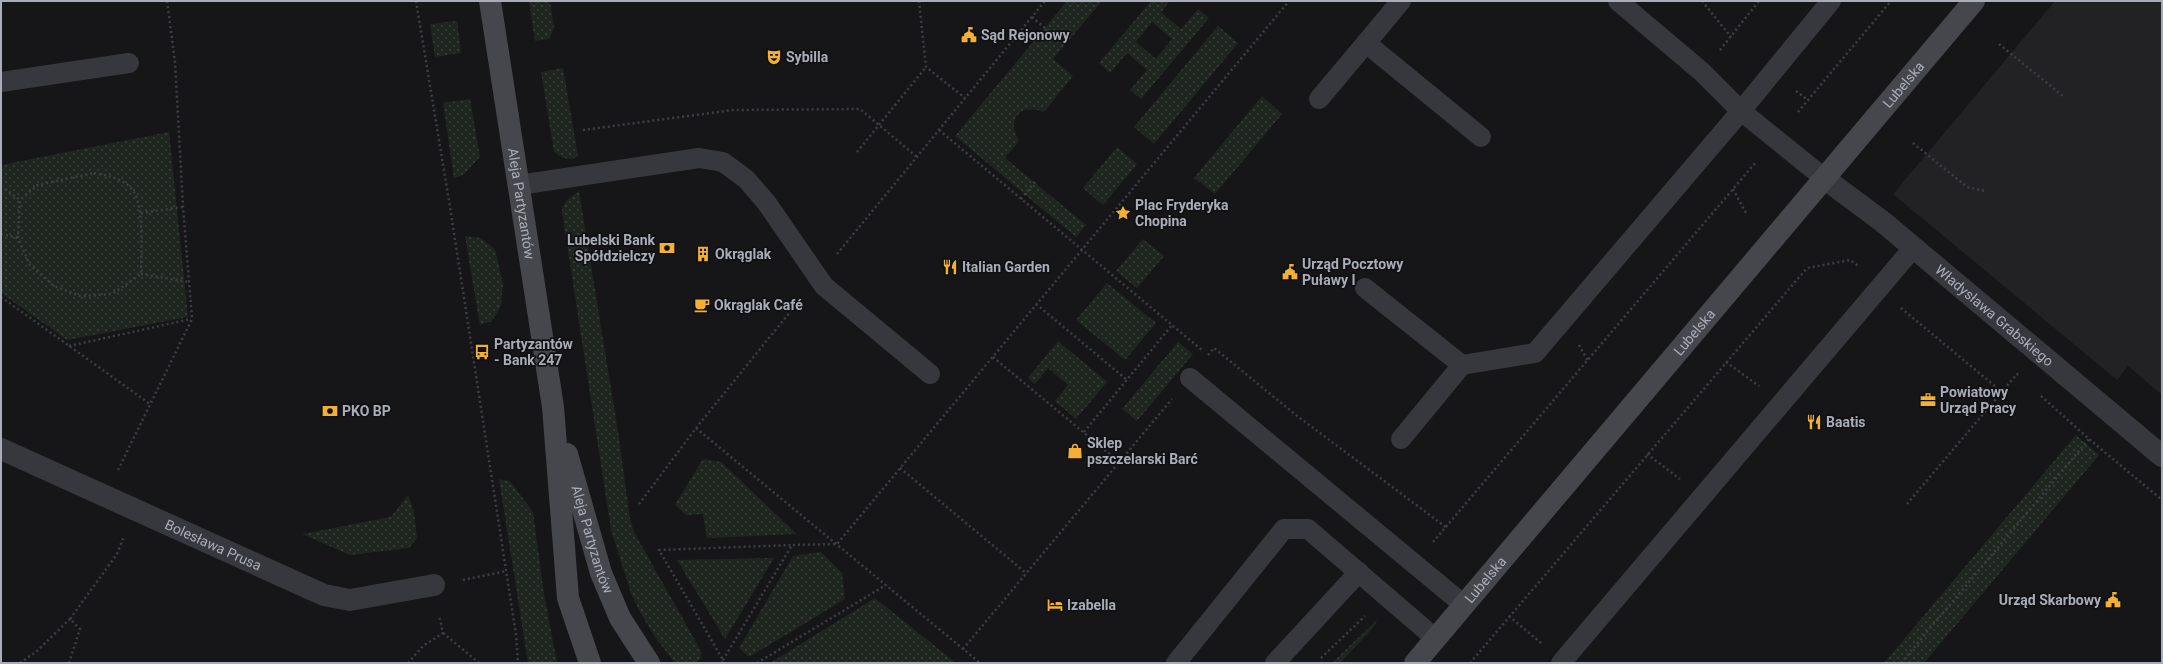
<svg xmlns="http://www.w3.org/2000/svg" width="2163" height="664" font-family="Roboto,sans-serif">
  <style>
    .built { fill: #222225 }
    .grass { fill: url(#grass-dots); fill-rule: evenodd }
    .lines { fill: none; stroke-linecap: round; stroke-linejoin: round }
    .path { stroke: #3d3f44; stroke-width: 2.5; stroke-dasharray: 2 3; stroke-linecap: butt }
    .service { stroke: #37383d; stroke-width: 20 }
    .minor { stroke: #37383d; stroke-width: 22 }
    .secondary { stroke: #45474d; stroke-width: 22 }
    .labels { text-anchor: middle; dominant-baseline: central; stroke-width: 3.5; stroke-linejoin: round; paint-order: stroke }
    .poi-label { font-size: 14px; font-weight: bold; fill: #a8adb8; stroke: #111113; text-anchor: start }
    .street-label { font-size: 14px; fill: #a8adb8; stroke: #111113 }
  </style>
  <defs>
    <pattern id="grass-dots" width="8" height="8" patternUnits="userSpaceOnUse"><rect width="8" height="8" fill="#1e261f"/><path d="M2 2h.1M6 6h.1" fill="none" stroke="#3c433d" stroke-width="1.8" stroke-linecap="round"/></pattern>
  </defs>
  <rect width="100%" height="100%" fill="#161618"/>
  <path class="built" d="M2055,1H2162V395L2128,366L2117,380L1893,194Z"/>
  <g class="grass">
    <path d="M529,1H550L554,28L549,39L535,41Z"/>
    <path d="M1067,1H1102L1053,59L1073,76L1044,112C1020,102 1006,120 1019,141L1005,158L1086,225L1076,237L955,136Z"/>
    <path d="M1151,1H1170L1161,12L1181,29L1198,9L1209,18L1141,99L1130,90L1147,70L1127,53L1110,73L1099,63ZM1152,22L1172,39L1156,59L1136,42Z"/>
    <path d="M457,21L461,53L435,57L430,24Z"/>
    <path d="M1218,26L1238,43L1154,144L1134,127Z"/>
    <path d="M563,68L578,156L572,159L563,158L554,152L541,72Z"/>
    <path d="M1262,96L1282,114L1215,194L1194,178Z"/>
    <path d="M470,99L480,157L463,175L454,178L443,103Z"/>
    <path d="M169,132L188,317L67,340L1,293V165Z"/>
    <path d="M1117,147L1137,164L1103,205L1083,188Z"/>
    <path d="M579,191L619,438L630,519L634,532L701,651V658L696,663H675L655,637L641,614L631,593L611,530L562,211C563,202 571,196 579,191Z"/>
    <path d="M465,236L480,238L495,249L503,284L501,306L492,321L480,325Z"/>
    <path d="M1143,239L1164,256L1137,288L1116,271Z"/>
    <path d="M1107,283L1156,323L1125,360L1076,320Z"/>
    <path d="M1058,341L1107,382L1076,419L1055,401L1068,385L1048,368L1035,384L1028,378Z"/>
    <path d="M1178,342L1193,354L1137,421L1122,409Z"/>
    <path d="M2076,435L2099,455L1924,663H1884Z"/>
    <path d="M703,459L721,462L797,534L707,538L703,514L686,515L675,505Z"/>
    <path d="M499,479L510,481L533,512L544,594L557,663H528Z"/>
    <path d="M408,495L414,512L417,538L409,548L350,555L302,534L391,517Z"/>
    <path d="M821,552L842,573L845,599L749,657L739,648L793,556Z"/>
    <path d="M774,558L725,639L677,560Z"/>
    <path d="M875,598L956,663H770Z"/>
    <path d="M1378,619L1373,628L1340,663H1332Z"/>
  </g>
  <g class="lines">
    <g class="path">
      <path d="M416,1L450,207L516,635L518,663"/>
      <path d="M919,1L926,67L965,98"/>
      <path d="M1702,1L1731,37"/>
      <path d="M1032,17L1065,45"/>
      <path d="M1999,44L2063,96"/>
      <path d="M1720,50L1759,1"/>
      <path d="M1796,91L1808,100"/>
      <path d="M1798,112L1891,1"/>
      <path d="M583,130L733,110L860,109L917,157"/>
      <path d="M939,130L1203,351"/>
      <path d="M1913,143L1967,187L1985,191"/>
      <path d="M857,152L926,67"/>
      <path d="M94,173C108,176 121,178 131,188C145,202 141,254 141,274L112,294L80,296L54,286L30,265L18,238L20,200L38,185Z"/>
      <path d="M1,186L20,200"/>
      <path d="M1733,189L1747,215"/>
      <path d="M1021,199L1035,182"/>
      <path d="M141,213L183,207"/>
      <path d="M1,234L18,238"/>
      <path d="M837,254L1045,1"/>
      <path d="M141,274L189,282"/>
      <path d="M1,297L150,404"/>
      <path d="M1036,304L1127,380"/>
      <path d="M1901,308L2002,392"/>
      <path d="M1579,345L1588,361"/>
      <path d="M69,346L191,319"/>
      <path d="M1208,355L1214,348L1296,415L1447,528"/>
      <path d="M993,357L1119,462"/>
      <path d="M1726,362L1759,386"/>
      <path d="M2041,396L2089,439L2162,500"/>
      <path d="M696,428L980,663"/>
      <path d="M1084,432L1172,325"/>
      <path d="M1647,454L1680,479"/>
      <path d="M900,468L1026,573"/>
      <path d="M118,470L192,319L183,207L175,62L167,1"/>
      <path d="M639,504L696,428L799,301"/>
      <path d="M1907,504L2017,374L2018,375"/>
      <path d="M1433,542L1756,162"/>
      <path d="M463,580L506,571"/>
      <path d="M1509,616L1541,643"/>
      <path d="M443,633L479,663"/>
      <path d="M963,649L1172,399"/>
      <path d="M1321,658L1365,616"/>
      <path d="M723,660L792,545L837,544L1289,1"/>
      <path d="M20,663L37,651L70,619"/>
      <path d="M69,663L80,629L70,619L117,554L124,536"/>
      <path d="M408,663L423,646L443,633L439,615"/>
      <path d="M722,663L723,660L659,550L792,545"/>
      <path d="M757,663L886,585"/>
      <path d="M1470,663L1807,268L1850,260L1860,267"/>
      <path d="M1901,663L2089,439"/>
    </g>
    <g class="service">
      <path d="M1401,1L1366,43L1481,137"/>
      <path d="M1618,1L1702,72L1741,111L1824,178"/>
      <path d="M1,82L129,63"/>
      <path d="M1319,99L1366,43"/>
      <path d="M519,185L699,158L723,162L746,179L766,202L824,286L930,374"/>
      <path d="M1365,288L1462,365L1535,353L1741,111L1831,1"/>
      <path d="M1190,378L1464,605"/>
      <path d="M1401,439L1462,365"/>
      <path d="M1176,663L1284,529H1308L1436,639"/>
      <path d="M1275,663L1359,572"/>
      <path d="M1561,663L1914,247"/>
    </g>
    <g class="minor">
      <path id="s1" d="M1824,178L1883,222L2162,456"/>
      <path id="s2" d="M1,449L324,595L350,600L434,585"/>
    </g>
    <g class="secondary">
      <path id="s3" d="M490,1L553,407L568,598L590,663"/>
      <path id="s4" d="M567,454L601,573L620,618L649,663"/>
      <path id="s5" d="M1415,663L1974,1"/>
    </g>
  </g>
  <defs>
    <symbol id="civic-bare" viewBox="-9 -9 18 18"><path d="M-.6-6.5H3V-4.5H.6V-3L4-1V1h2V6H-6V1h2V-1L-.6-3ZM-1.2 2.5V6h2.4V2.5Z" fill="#f2b134" stroke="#111113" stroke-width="2.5" paint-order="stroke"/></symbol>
    <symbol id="theatre-bare" viewBox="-9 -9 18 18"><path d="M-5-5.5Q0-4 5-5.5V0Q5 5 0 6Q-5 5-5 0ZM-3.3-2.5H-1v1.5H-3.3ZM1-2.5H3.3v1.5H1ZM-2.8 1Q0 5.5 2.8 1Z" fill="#f2b134" stroke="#111113" stroke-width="2.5" paint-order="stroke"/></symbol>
    <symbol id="sight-bare" viewBox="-9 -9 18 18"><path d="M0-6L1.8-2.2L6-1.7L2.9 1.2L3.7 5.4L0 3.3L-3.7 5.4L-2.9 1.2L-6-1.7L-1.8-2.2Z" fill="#f2b134" stroke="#111113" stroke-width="2.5" paint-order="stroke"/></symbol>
    <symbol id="bank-bare" viewBox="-9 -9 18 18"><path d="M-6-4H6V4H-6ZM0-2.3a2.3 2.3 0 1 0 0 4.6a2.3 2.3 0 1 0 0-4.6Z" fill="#f2b134" stroke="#111113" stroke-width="2.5" paint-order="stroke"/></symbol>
    <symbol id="building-bare" viewBox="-9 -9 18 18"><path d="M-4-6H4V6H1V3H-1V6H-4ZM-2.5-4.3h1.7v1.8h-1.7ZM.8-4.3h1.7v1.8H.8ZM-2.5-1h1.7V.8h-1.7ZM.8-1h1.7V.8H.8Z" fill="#f2b134" stroke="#111113" stroke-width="2.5" paint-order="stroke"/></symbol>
    <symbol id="restaurant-bare" viewBox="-9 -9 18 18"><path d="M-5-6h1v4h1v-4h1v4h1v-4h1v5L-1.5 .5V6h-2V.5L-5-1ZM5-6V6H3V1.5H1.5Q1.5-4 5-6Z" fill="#f2b134" stroke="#111113" stroke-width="2.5" paint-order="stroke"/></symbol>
    <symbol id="cafe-bare" viewBox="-9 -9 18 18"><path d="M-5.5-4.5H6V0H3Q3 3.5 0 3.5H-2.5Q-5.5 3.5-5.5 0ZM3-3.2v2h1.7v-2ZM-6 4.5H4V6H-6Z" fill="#f2b134" stroke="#111113" stroke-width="2.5" paint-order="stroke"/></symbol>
    <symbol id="bus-bare" viewBox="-9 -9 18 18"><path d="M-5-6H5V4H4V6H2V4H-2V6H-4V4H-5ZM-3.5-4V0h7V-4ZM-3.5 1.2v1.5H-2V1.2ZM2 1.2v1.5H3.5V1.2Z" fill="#f2b134" stroke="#111113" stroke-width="2.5" paint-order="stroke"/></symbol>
    <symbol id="office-bare" viewBox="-9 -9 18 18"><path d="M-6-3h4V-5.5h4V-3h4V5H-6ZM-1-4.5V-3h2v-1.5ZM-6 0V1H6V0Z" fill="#f2b134" stroke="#111113" stroke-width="2.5" paint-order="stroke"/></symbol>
    <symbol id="shop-bare" viewBox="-9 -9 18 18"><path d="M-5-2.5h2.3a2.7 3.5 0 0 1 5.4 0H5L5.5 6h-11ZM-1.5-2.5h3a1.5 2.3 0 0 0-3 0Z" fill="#f2b134" stroke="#111113" stroke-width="2.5" paint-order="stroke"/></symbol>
    <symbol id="hotel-bare" viewBox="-9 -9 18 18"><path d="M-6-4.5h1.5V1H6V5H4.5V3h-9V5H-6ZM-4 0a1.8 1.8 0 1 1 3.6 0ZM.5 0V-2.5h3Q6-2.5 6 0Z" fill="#f2b134" stroke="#111113" stroke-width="2.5" paint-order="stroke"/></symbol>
  </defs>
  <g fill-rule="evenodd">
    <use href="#civic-bare" x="958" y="24" width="22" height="22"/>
    <use href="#theatre-bare" x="763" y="46" width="22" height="22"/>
    <use href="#sight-bare" x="1112" y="202" width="22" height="22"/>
    <use href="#bank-bare" x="656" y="237" width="22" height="22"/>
    <use href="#building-bare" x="692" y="243" width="22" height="22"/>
    <use href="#restaurant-bare" x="939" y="256" width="22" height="22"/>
    <use href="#civic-bare" x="1279" y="261" width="22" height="22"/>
    <use href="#cafe-bare" x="691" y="294" width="22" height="22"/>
    <use href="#bus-bare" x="471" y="341" width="22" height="22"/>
    <use href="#office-bare" x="1917" y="389" width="22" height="22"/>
    <use href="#bank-bare" x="319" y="400" width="22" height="22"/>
    <use href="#restaurant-bare" x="1803" y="411" width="22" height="22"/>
    <use href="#shop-bare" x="1064" y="440" width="22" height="22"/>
    <use href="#civic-bare" x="2102" y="589" width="22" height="22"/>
    <use href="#hotel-bare" x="1044" y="594" width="22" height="22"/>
  </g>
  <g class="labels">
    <g class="poi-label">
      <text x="981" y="35">Sąd Rejonowy</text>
      <text x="786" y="57">Sybilla</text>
      <text x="1135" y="205">Plac Fryderyka<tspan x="1135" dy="16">Chopina</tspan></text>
      <text x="655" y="240" text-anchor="end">Lubelski Bank<tspan x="655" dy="16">Spółdzielczy</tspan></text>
      <text x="715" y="254">Okrąglak</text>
      <text x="1302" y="264">Urząd Pocztowy<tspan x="1302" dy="16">Puławy I</tspan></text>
      <text x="962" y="267">Italian Garden</text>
      <text x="714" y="305">Okrąglak Café</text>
      <text x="494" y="344">Partyzantów<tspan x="494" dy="16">- Bank 247</tspan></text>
      <text x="1940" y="392">Powiatowy<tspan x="1940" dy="16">Urząd Pracy</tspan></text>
      <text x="342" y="411">PKO BP</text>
      <text x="1826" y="422">Baatis</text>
      <text x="1087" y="443">Sklep<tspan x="1087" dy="16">pszczelarski Barć</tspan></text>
      <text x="2101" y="600" text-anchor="end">Urząd Skarbowy</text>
      <text x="1067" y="605">Izabella</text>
    </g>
    <g class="street-label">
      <text stroke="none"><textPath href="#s5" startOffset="757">Lubelska</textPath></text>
      <text stroke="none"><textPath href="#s3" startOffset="205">Aleja Partyzantów</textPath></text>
      <text stroke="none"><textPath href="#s1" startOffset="219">Władysława Grabskiego</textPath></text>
      <text stroke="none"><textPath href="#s5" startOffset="433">Lubelska</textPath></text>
      <text stroke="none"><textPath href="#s4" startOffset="89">Aleja Partyzantów</textPath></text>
      <text stroke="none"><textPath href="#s2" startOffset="233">Bolesława Prusa</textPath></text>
      <text stroke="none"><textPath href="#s5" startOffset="109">Lubelska</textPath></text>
    </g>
  </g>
  <rect width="2163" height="664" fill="none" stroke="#a8adb8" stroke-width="4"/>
</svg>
